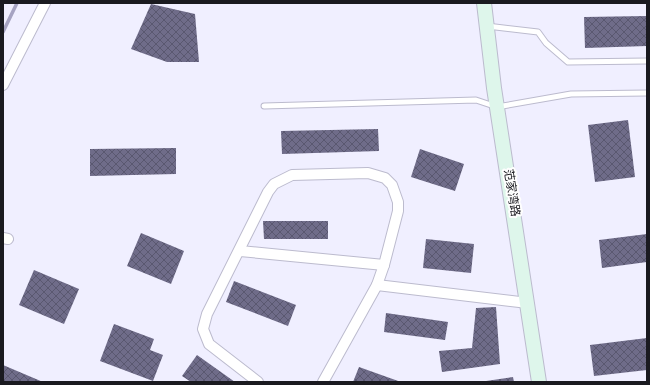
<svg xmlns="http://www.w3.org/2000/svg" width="650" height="385" font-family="Overpass,'Noto Sans SC',sans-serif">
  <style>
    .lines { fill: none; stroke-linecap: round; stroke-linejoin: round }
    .stream { stroke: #a6a3c2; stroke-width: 3.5 }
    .building { fill: url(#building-cross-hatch) }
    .lane-casing { stroke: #bcbbce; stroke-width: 7 }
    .street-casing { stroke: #bcbbce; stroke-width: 12 }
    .secondary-casing { stroke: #bcbbce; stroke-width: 16 }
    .lane { stroke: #fff; stroke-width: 5 }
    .street { stroke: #fff; stroke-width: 10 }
    .secondary { stroke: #def6eb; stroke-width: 14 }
    .labels { text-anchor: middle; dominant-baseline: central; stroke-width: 4; stroke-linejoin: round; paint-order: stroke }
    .street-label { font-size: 12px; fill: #1a1a20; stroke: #fefefe }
  </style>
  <defs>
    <pattern id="building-cross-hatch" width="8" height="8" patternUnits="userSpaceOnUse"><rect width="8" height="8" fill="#6f6c89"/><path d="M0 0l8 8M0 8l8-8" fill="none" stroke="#5a5870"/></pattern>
  </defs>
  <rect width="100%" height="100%" fill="#f0efff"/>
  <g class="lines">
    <path class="stream" d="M3,32L17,3"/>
  </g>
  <g class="building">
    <path d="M151,4L195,14L199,62H167L131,49Z"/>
    <path d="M647,16V46L585,48L584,17Z"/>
    <path d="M628,120L635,177L595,182L588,125Z"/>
    <path d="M378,129L379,151L282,154L281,131Z"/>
    <path d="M176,148V174L90,176V149Z"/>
    <path d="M420,149L464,164L455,191L411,177Z"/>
    <path d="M263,221H328V239H264Z"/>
    <path d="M141,233L184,251L171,284L127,266Z"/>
    <path d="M647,234V262L602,268L599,240Z"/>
    <path d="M426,239L474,244L471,273L423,268Z"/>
    <path d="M34,270L79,289L64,324L19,305Z"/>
    <path d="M234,281L296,305L288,326L226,302Z"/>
    <path d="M496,307L500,364L442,372L439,351L472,348L476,308Z"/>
    <path d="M386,313L448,322L445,340L384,332Z"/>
    <path d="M114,324L154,339L150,350L163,355L153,381L100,361Z"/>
    <path d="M647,338V370L594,376L590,345Z"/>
    <path d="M197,355L235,382H191L182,376Z"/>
    <path d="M3,365L43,382H3Z"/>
    <path d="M359,367L401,382H353Z"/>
    <path d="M513,377L514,382H486V381Z"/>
  </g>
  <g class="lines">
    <defs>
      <g id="lane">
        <path d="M487,26L538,32L546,43L568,62L647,61"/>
        <path d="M264,106L476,100L497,107L571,94L647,93"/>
      </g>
      <g id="street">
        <path d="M3,85L45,3"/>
        <path d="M3,238L8,239"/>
        <path d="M240,251L384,265"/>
        <path d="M377,285L528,303"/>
        <path d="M258,382L209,344L203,329L207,314L268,192L274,184L292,175L368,173L385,178L392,185L398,202V211L384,265L377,285L323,382"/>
      </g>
      <path id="secondary" d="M484,3L494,88L539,382"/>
    </defs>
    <use href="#lane" class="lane-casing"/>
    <use href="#street" class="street-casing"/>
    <use href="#secondary" class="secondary-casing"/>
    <use href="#lane" class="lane"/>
    <use href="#street" class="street"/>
    <use href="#secondary" class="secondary"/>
  </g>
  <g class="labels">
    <g class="street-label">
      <text transform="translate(511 193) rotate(81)">范家湾路</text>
    </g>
  </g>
  <rect width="650" height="385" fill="none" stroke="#1a1a20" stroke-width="8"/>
</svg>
